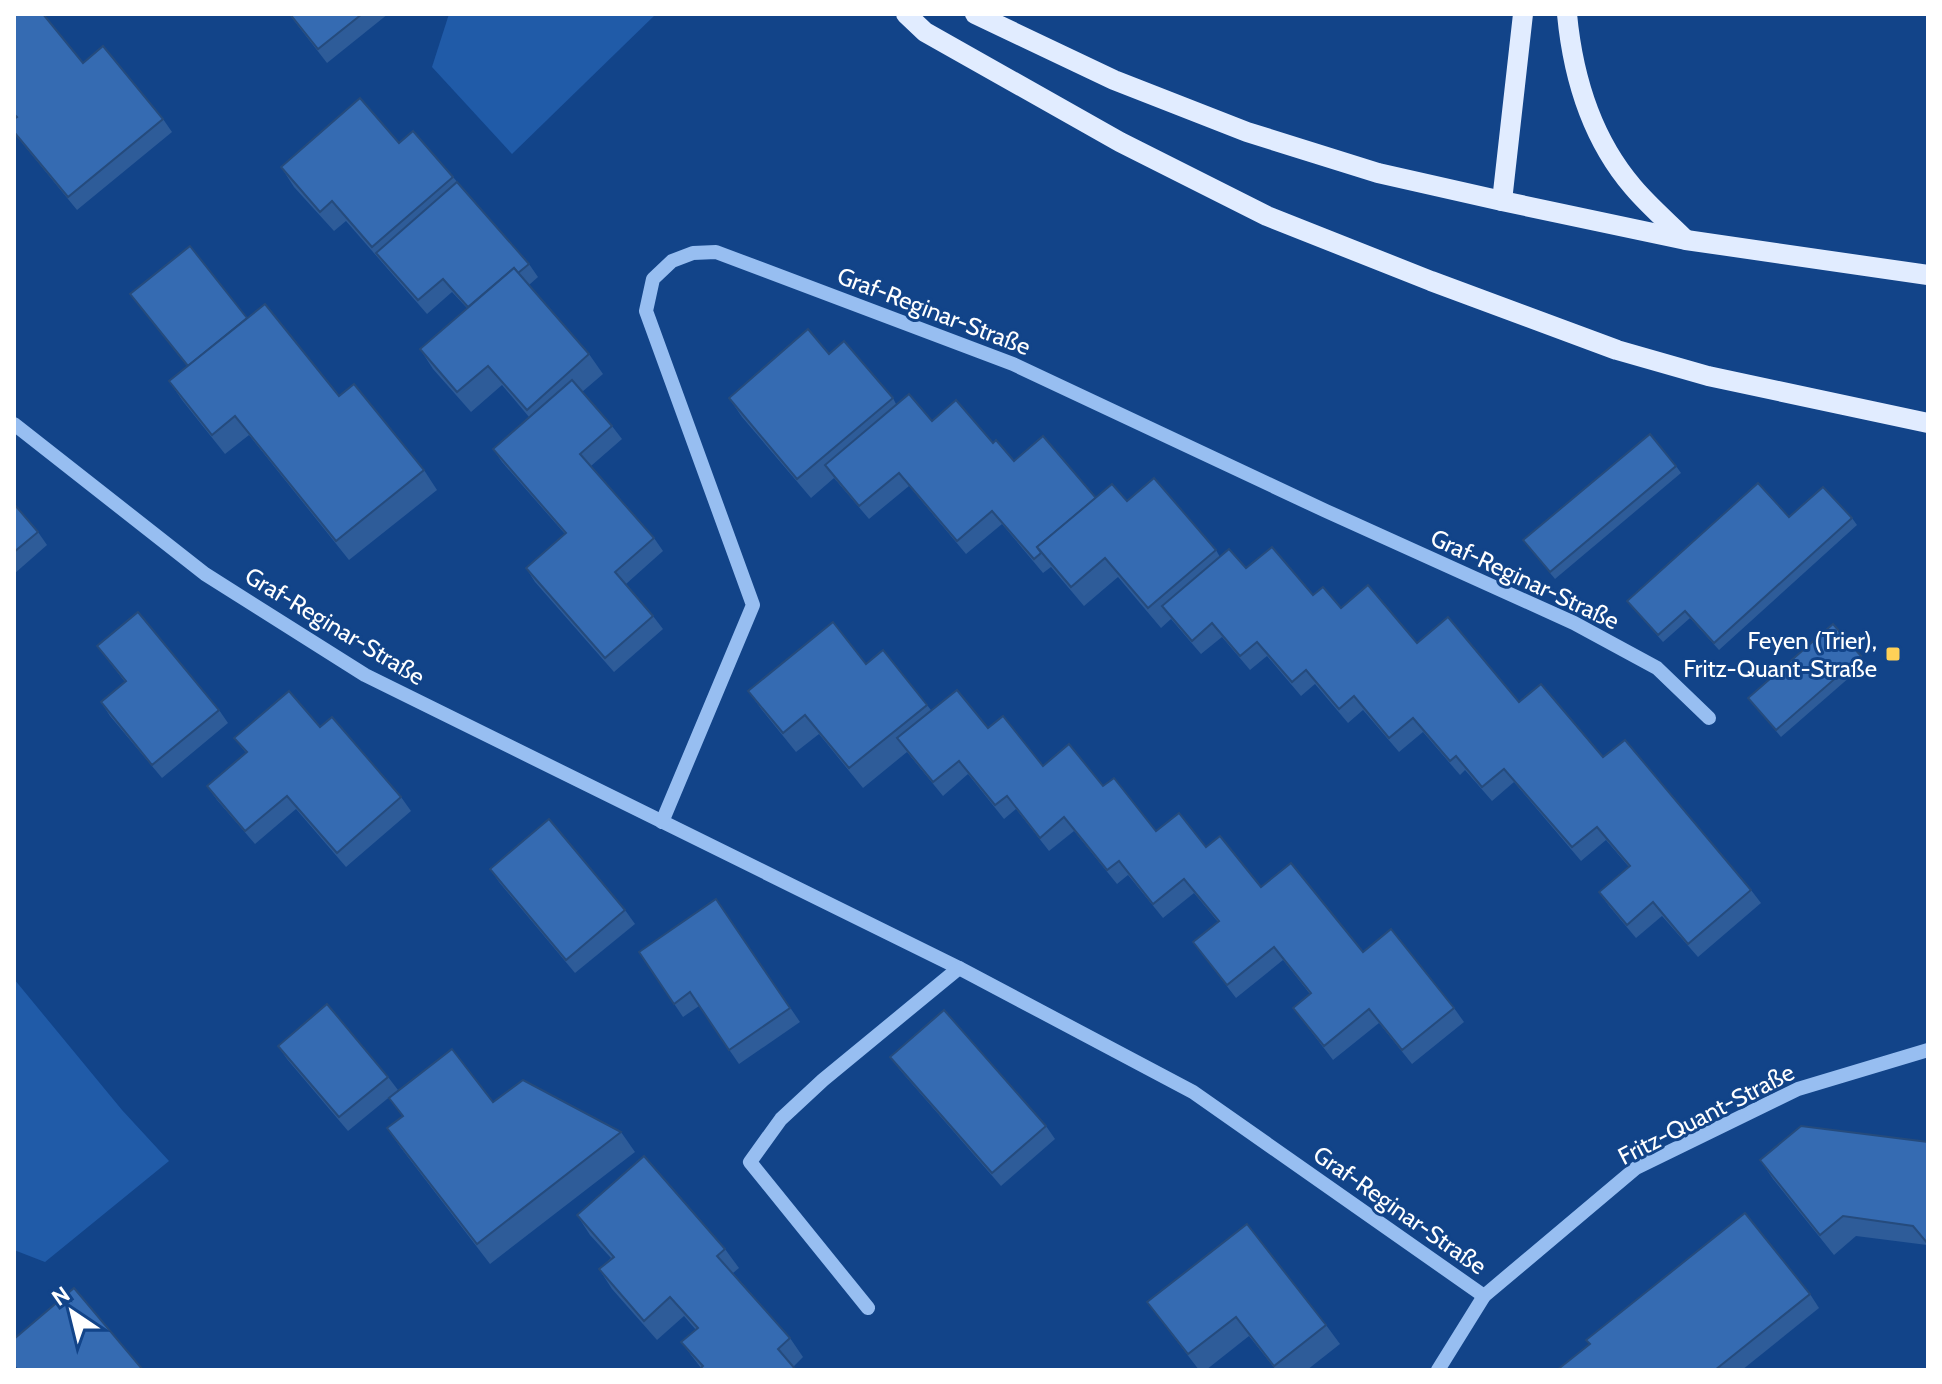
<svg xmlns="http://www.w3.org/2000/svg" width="1942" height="1384" font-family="Cabin,sans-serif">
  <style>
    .green { fill: #205ba8 }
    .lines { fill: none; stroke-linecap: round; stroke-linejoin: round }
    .minor { stroke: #97bef1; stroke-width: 14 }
    .major { stroke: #e1ecff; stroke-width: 20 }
    .wall { fill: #2e5c99 }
    .building { fill: #356bb2; stroke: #254b7d; stroke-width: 2 }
    .poi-dot { fill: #ffd157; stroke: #124489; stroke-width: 3 }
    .labels { text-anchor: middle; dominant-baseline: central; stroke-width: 6; stroke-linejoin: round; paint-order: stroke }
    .street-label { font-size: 24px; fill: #fff; stroke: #124489 }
    .poi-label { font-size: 24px; fill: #fff; stroke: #124489; text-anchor: end }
  </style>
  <rect width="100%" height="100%" fill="#124489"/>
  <g class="green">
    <path d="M449,14H656L512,154L432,67Z"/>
    <path d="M14,979L122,1110L169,1161L45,1262L14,1250Z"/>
  </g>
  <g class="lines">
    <g class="minor">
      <path d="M14,424L205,574L365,675L959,968L1193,1092L1484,1296"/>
      <path d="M662,822L753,605L646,311L653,279L672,261L693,253L716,252L1013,364L1326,511L1574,623L1657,668L1709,718"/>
      <path d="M868,1308L750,1162L781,1119L823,1080L959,968"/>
      <path d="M1438,1370L1484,1296L1636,1168L1798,1089L1928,1050"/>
    </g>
    <g class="major">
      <path d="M906,14L925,32L1120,142L1267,216L1431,281L1617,350L1708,376L1928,423"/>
      <path d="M975,14L1114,80L1247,132L1378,173L1502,201L1686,240L1928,275"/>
      <path d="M1567,14C1573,77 1591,138 1633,187C1649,206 1669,223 1686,240"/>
      <path d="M1502,201L1523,14"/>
    </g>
  </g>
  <g class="wall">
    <path d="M14,14L163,119L172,132L77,210L14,133V119L16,118L14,116Z"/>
    <path d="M289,14H388L327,63Z"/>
    <path d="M399,143L453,177L529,264L538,277L529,285L589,354L603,374L582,392L612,426L622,439L591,466L654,538L663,551L626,584L653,616L663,629L614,672L535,582L526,568L565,534L502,462L493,449L529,417L502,385L471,412L433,369L420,349L467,308L452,292L427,314L346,221L334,231L294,187L281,167Z"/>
    <path d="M130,294L247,318L424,470L437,490L349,560L249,435L225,454L182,400L169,381L187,366Z"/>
    <path d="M829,354L893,398L896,404L932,421L993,443L1014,461L1096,498L1127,501L1216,550L1220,557L1246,568L1313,595L1417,643L1519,702L1603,757L1751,890L1761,903L1698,957L1662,916L1636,938L1609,906L1599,892L1629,867L1606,840L1581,861L1514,782L1492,801L1465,770L1460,775L1423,732L1399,752L1363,710L1348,723L1315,684L1301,696L1267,656L1250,670L1222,637L1201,654L1171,619L1161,628L1118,577L1084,606L1051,567L1043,573L1002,524L966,554L909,486L869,519L834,478L811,498L742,417L729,398Z"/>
    <path d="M1676,466L1681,473L1555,579L1523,540Z"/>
    <path d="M14,504L38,532L47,545L14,574Z"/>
    <path d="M1789,517L1852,518L1857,525L1719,650L1690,618L1663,642L1627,601Z"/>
    <path d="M97,646L219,710L228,723L162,778L110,716L101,702L125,682Z"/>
    <path d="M883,650L931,710L988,728L1043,766L1103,786L1156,831L1206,847L1261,887L1363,952L1454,1008L1464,1022L1412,1064L1379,1023L1333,1060L1293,1008L1310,994L1283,960L1236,998L1193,942L1218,922L1194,893L1163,918L1128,875L1117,884L1074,831L1049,851L1016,809L1004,819L968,774L943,796L907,752L863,788L819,734L796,752L762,710L748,691L866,664Z"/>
    <path d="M1861,656L1866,663L1781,737L1748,698Z"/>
    <path d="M320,727L401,797L411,811L346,867L296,809L255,844L217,800L207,786L246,753L234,738Z"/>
    <path d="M490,869L625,910L635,924L575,973L499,882Z"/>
    <path d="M716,899L800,1022L739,1064L699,1006L683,1017L639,952Z"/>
    <path d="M278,1046L388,1077L398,1090L348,1131L287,1059Z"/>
    <path d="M890,1057L1046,1126L1055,1139L1001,1186L900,1070Z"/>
    <path d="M389,1098L493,1102L621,1132L635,1152L490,1264L401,1148L387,1128L403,1117Z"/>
    <path d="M1928,1142V1247L1927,1245L1856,1236L1834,1255L1773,1179L1760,1160Z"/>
    <path d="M577,1215L725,1249L739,1268L733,1273L790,1338L803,1357L793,1367L701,1368L681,1342L696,1330L684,1316L657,1340L612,1289L599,1269L611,1258L590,1235Z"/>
    <path d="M1810,1294L1819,1308L1742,1370H1557Z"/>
    <path d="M1147,1302L1326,1325L1340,1344L1307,1370H1276L1249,1336L1206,1370H1199Z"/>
  </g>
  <g class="building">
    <path d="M14,14H43L83,63L103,46L163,119L68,197L14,132V119L17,117L14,114Z"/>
    <path d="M290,14H362L318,49Z"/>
    <path d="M360,98L399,143L413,131L453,177L372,247L332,201L320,212L281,167Z"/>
    <path d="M457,182L529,264L518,273L514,268L468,307L443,279L418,300L376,253Z"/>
    <path d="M190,246L247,318L188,366L130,294Z"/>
    <path d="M514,268L589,354L527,410L488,366L457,392L420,349Z"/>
    <path d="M265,304L339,396L354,384L424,470L336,541L235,416L212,435L169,381Z"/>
    <path d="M808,329L829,354L844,341L893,398L797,479L729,398Z"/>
    <path d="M572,380L612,426L580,454L654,538L615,572L653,616L605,658L526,568L566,533L493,449Z"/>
    <path d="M909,394L932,421L956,400L993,443L996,440L1014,461L1043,436L1096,498L1037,547L1041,553L1034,559L992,511L957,541L899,473L859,506L825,465Z"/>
    <path d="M1650,434L1676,466L1550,572L1523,540Z"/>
    <path d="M1154,478L1216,550L1148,608L1105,558L1071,587L1037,547L1112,484L1127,501Z"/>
    <path d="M1758,483L1789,517L1823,487L1852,518L1714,643L1685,611L1658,635L1627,601Z"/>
    <path d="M14,504L38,532L14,552Z"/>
    <path d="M1272,547L1313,595L1323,587L1341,608L1368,585L1417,643L1448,617L1519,702L1541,684L1603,757L1625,740L1751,890L1688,944L1653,902L1627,925L1599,892L1630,866L1597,827L1572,847L1504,769L1482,787L1456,756L1450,761L1413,718L1389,738L1354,696L1339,709L1306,670L1292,682L1257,642L1240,656L1212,623L1192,641L1162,606L1229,549L1246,568Z"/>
    <path d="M138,612L219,710L152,765L101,702L126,681L97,646Z"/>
    <path d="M833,622L866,664L883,650L927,705L849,768L805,715L783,733L748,691Z"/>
    <path d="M1833,624L1861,656L1776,730L1748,698Z"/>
    <path d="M957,690L988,728L1003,716L1043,766L1069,744L1103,786L1114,778L1156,831L1179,813L1206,847L1220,836L1261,887L1291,863L1363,952L1391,929L1454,1008L1402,1050L1369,1009L1324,1046L1293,1008L1311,993L1274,947L1227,985L1193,942L1219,921L1184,879L1153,904L1119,861L1107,870L1064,817L1040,838L1007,796L995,805L959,761L933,782L897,738Z"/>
    <path d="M289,691L320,727L332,717L401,797L337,853L287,796L245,831L207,786L247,752L234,738Z"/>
    <path d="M549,819L625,910L566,960L490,869Z"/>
    <path d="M716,899L790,1008L729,1050L690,992L674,1004L639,952Z"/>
    <path d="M327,1004L388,1077L339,1117L278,1046Z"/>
    <path d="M944,1010L1046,1126L992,1173L890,1057Z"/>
    <path d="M452,1049L493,1102L523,1080L621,1132L477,1244L387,1128L403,1116L389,1098Z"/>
    <path d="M1801,1126L1928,1142V1244L1913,1226L1843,1216L1820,1235L1760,1160Z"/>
    <path d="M644,1156L725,1249L717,1256L790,1338L778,1349L796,1370H699L703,1366L681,1342L698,1328L670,1297L644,1321L599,1269L614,1257L577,1215Z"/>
    <path d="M1745,1213L1810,1294L1715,1370H1557L1590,1344L1586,1340Z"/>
    <path d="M1247,1224L1326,1325L1274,1366L1236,1317L1188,1354L1147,1302Z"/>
    <path d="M74,1288L143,1370H18L14,1366V1339Z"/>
  </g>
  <rect class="poi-dot" x="1885" y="646" width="16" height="16" rx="4"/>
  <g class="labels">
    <g class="street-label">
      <text transform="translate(934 311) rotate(21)">Graf-Reginar-Straße</text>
      <text transform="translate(1525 579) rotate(25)">Graf-Reginar-Straße</text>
      <text transform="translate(335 626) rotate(31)">Graf-Reginar-Straße</text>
      <text transform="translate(1706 1114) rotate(-27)">Fritz-Quant-Straße</text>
      <text transform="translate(1400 1210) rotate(35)">Graf-Reginar-Straße</text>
    </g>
    <g class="poi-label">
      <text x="1877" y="640">Feyen (Trier),<tspan x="1877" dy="28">Fritz-Quant-Straße</tspan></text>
    </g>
  </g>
  <rect width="1942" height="1384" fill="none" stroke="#ffffff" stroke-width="32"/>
  <g transform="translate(72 1312) rotate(325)" stroke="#124489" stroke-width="6" paint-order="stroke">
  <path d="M0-6L14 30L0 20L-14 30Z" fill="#ffffff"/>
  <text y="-12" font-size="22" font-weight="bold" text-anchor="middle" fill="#ffffff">N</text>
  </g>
</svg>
